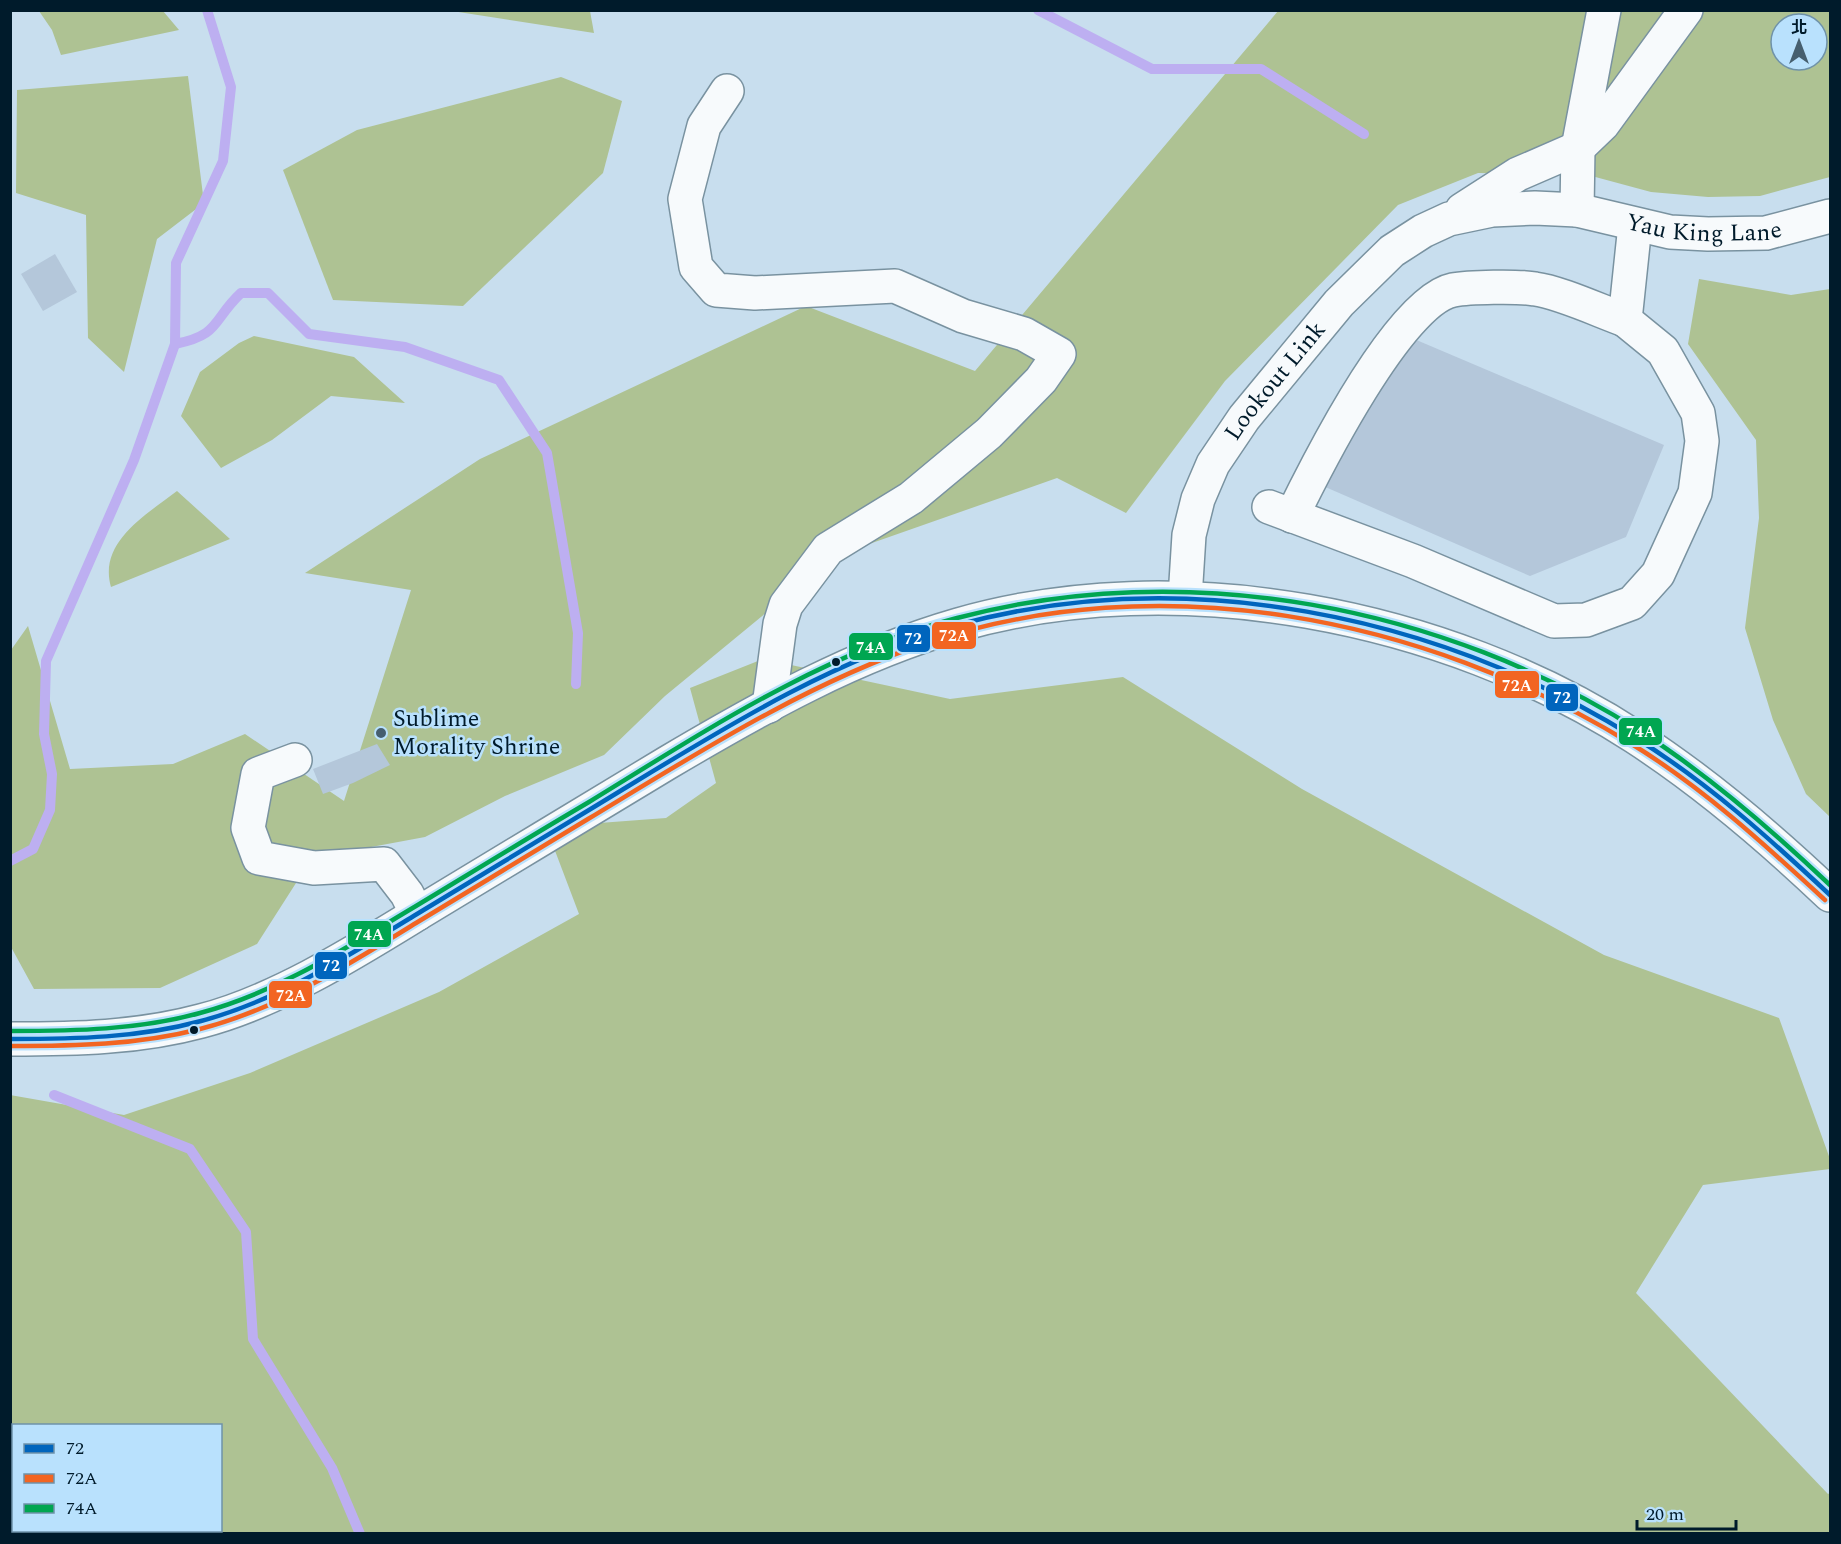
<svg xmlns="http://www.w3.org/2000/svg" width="1841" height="1544" font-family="Spectral,'Noto Sans TC',serif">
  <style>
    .forest { fill: #aec293; fill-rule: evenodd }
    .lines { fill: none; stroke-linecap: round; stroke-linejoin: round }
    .stream { stroke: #bdaff1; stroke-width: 10 }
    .building { fill: #b4c7da }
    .minor-casing { stroke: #7992a0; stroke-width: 36 }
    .major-casing { stroke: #7992a0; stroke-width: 36 }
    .minor { stroke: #f7fafc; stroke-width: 33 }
    .major { stroke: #f7fafc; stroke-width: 33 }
    .bus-1-casing { stroke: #b9e1fd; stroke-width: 9 }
    .bus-2-casing { stroke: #b9e1fd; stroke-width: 9 }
    .bus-3-casing { stroke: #b9e1fd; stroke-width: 9 }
    .bus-1 { stroke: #0065bd; stroke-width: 4.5 }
    .bus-2 { stroke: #f26522; stroke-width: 4.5 }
    .bus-3 { stroke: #00a651; stroke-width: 4.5 }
    .bus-dot { fill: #001b2b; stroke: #b9e1fd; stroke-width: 2 }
    .poi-dot { fill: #465f6f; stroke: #b9e1fd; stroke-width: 2 }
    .labels { text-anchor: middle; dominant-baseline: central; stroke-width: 5; stroke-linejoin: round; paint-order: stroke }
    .street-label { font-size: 24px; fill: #001b2b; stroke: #b9e1fd }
    .poi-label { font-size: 24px; fill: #001b2b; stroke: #b9e1fd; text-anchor: start }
    .line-badge { stroke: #b9e1fd; stroke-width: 2 }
    .badge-label { font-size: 16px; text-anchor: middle; font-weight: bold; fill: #fff }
  </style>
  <rect width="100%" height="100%" fill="#c8deee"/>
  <g class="forest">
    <path d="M39,11H163L179,30L61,55L52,30Z"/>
    <path d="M452,11H590L594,33Z"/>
    <path d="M1278,11H1830V177L1760,196L1708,197L1651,192L1588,175L1478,173L1398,205L1225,381L1126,513L1057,478L835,556L665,696L604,755L505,796L425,837L312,858L257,944L160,988L34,989L11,947V650L28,626L70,769L173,764L245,734L344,801L411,590L305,573L480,459L806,306L975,371ZM1781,24H1817V60H1781Z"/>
    <path d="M188,76L204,203L157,239L124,372L88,338L86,215L16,193L17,90Z"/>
    <path d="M561,77L622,101L603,173L463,306L333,300L283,170L357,130Z"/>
    <path d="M1699,279L1791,295L1830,289V817L1806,794L1773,720L1745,628L1759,518L1756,440L1688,344Z"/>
    <path d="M254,336L354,357L405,403L331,396L272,440L221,468L181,416L200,372L239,343Z"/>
    <path d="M177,491L230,539L111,587C98,542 146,515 177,491Z"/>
    <path d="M763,659L950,699L1123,677L1302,789L1604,955L1779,1018L1830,1159V1169L1703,1185L1636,1293L1828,1494L1830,1493V1533H11L10,1095L124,1115L250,1073L439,992L579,914L546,827L666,818L716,783L690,688ZM14,1426H220V1530H14Z"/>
  </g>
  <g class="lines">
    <g class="stream">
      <path d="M1038,10L1152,69H1261L1364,134"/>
      <path d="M175,344C221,335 212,320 241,293H268L309,334L405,347L499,380L547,453L578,633L576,684"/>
      <path d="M10,861L33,849L50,810L52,774L44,734L46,661L134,460L175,344L176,263L223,161L231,87L207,10"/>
      <path d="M54,1095L190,1149L246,1232L253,1339L332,1468L360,1534"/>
    </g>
  </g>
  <g class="building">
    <path d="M55,254L77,292L43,311L21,274Z"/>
    <path d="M1407,336L1664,445L1626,537L1530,576L1323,486Z"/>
    <path d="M377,744L390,765L353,783L323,794L313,769Z"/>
  </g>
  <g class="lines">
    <defs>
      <g id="minor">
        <path d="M727,91L704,126L685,199L696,267L716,290L755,293L895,286L963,316L1024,334L1059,354L1041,380L989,433L911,498L828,549L786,605L780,624L769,706"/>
        <path d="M1462,210L1518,174L1578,148L1603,124L1686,10"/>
        <path d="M1577,210L1578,148L1604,10"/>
        <path d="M1269,507L1413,561L1554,621L1586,620L1632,603L1658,574L1695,493L1702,441L1698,413L1663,351L1625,320L1635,225"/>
        <path d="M1292,516C1316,467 1399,301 1453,290C1468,287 1519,286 1535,289C1559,292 1600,311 1625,320"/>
        <path id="s1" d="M1185,598L1189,535L1198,499L1213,464L1244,418L1339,303L1392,251L1423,231L1449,219L1492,210L1535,208L1577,210L1670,232L1708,234L1766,233L1830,216"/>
        <path d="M295,760L258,774L248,828L259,858L314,868L384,864L407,894L417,914"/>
      </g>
      <path id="major" d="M10,1039C75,1039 138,1038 201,1021C275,1002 352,954 417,914C500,864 584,813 667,763C760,708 854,655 958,625C1177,562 1445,614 1635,737C1706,783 1769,837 1830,895"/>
    </defs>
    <use href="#minor" class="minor-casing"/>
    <use href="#major" class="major-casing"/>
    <use href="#minor" class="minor"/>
    <use href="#major" class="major"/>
    <defs>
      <path id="bus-1" d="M10,1039C74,1039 139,1038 201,1021C279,1000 348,956 417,914C474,879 532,845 589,810C705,740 825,661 957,625C1186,563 1435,614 1634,737C1706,781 1769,838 1830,895"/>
      <path id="bus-2" d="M10,1046C74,1046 138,1045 200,1029C278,1009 348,965 416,923C473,888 531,854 588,819C696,754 805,684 926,643C1159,565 1423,616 1630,743C1701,786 1764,844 1825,900"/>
      <path id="bus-3" d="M10,1031C74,1031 139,1030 200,1013C279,992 347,947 416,906C474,871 531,836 589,802C705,731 824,652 957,618C1187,557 1443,605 1643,733C1711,777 1772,830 1830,885"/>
    </defs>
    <use href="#bus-1" class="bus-1-casing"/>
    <use href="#bus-2" class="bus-2-casing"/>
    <use href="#bus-3" class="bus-3-casing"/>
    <use href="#bus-1" class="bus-1"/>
    <use href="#bus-2" class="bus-2"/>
    <use href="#bus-3" class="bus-3"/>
  </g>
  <g class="bus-dot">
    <circle cx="836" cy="662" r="5"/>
    <circle cx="194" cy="1030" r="5"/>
  </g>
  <circle class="poi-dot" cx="381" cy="733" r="6"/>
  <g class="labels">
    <g class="street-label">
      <text stroke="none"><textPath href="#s1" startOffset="741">Yau King Lane</textPath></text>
      <text stroke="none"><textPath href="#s1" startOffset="242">Lookout Link</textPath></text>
    </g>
    <g class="poi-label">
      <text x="393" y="719">Sublime<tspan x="393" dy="28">Morality Shrine</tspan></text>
    </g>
  </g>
  <g class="line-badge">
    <rect x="931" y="621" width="46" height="29" rx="6" fill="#f26522"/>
    <rect x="896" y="624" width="35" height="29" rx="6" fill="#0065bd"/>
    <rect x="848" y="632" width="46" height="29" rx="6" fill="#00a651"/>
    <rect x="1494" y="670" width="46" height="29" rx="6" fill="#f26522"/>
    <rect x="1545" y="683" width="34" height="29" rx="6" fill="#0065bd"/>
    <rect x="1618" y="717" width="45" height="29" rx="6" fill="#00a651"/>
    <rect x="347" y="920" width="45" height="28" rx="6" fill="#00a651"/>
    <rect x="314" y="951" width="34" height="29" rx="6" fill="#0065bd"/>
    <rect x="268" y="980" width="45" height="29" rx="6" fill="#f26522"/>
  </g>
  <g class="badge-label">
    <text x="954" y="641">72A</text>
    <text x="913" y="644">72</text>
    <text x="871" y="653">74A</text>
    <text x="1517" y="691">72A</text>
    <text x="1562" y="703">72</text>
    <text x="1641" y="737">74A</text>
    <text x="369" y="940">74A</text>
    <text x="331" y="971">72</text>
    <text x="291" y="1001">72A</text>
  </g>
  <rect width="1841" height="1544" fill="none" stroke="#001b2b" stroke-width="24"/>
  <rect x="12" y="1424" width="210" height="108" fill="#b9e1fd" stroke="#6f92a9" stroke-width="1.5"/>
  <rect x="24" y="1444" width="30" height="9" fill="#0065bd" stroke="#6f92a9" stroke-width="1.5"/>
  <text x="66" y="1454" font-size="18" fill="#001b2b">72</text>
  <rect x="24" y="1474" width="30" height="9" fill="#f26522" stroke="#6f92a9" stroke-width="1.5"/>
  <text x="66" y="1484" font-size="18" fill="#001b2b">72A</text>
  <rect x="24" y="1504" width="30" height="9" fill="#00a651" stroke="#6f92a9" stroke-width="1.5"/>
  <text x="66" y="1514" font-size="18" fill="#001b2b">74A</text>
  <g transform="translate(1799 42)"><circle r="28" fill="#b9e1fd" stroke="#6f92a9" stroke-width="1.5"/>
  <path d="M0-4.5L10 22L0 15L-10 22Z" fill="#465f6f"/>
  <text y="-9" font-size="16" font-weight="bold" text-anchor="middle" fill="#001b2b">北</text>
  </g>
  <path d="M1637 1520v9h99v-9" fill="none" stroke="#001b2b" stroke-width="3"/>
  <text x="1646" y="1520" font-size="18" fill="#001b2b" stroke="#b9e1fd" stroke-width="4.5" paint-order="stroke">20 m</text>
</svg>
